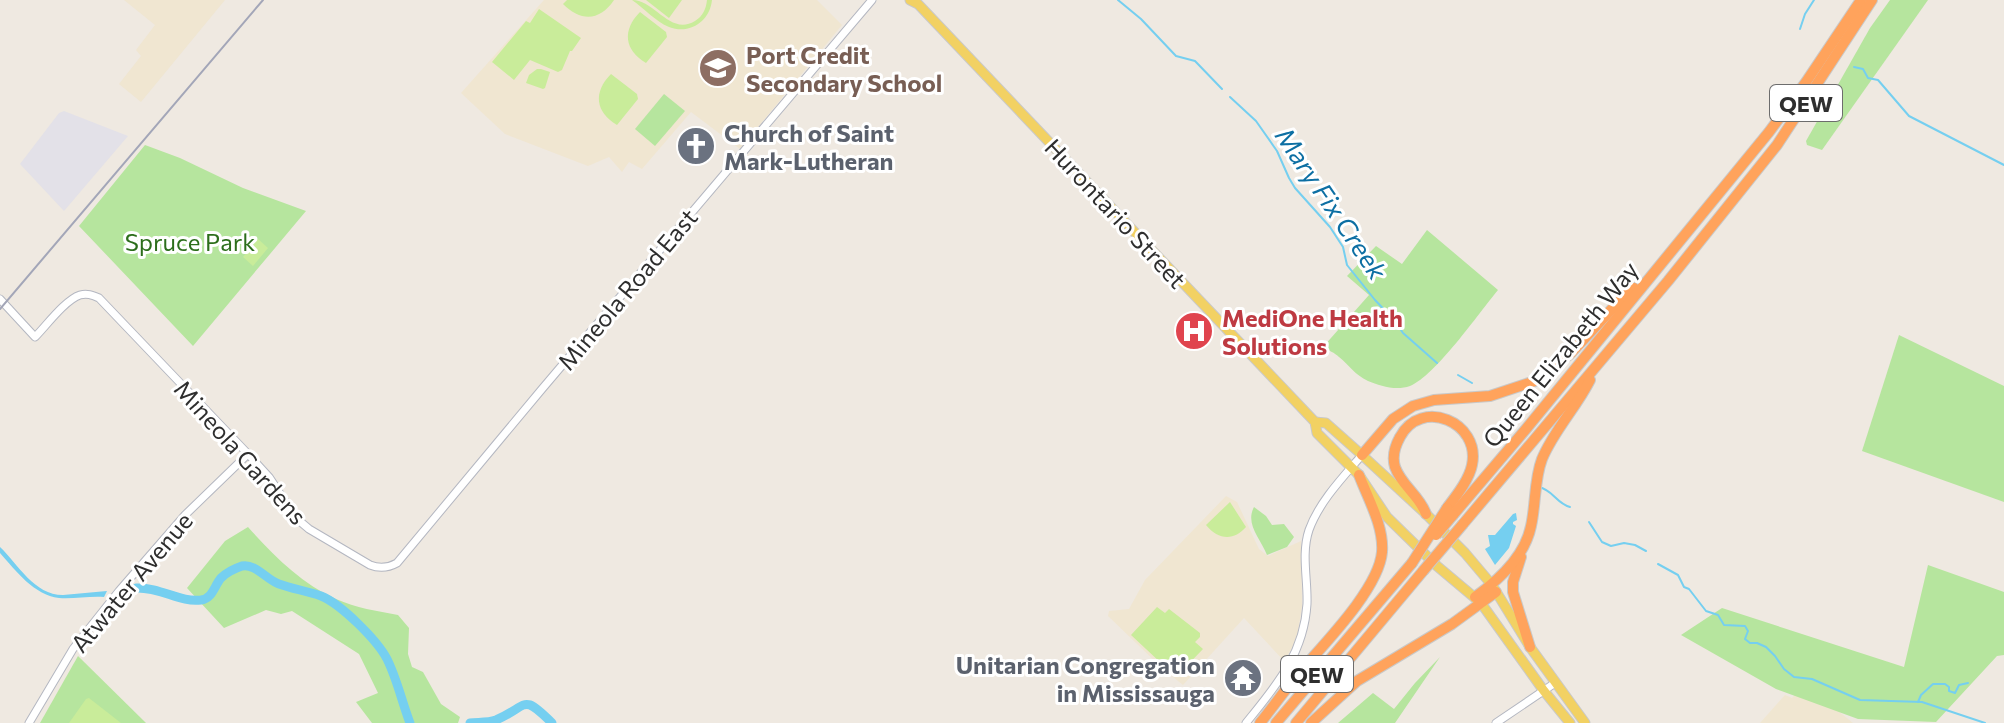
<svg xmlns="http://www.w3.org/2000/svg" width="2004" height="723" font-family="Commissioner,sans-serif">
  <style>
    .industrial { fill: #e3e1e8 }
    .education { fill: #f0e6d1 }
    .green { fill: #b6e59e }
    .pitch { fill: #c9ec9a }
    .water { fill: #75cff0 }
    .lines { fill: none; stroke-linecap: round; stroke-linejoin: round }
    .stream { stroke: #75cff0; stroke-width: 2 }
    .river { stroke: #75cff0; stroke-width: 9 }
    .tertiary-casing { stroke: #b4b7c1; stroke-width: 9 }
    .primary-casing { stroke: #c9c9c9; stroke-width: 11 }
    .motorway-casing { stroke: #c9c9c9; stroke-width: 12 }
    .tertiary { stroke: #fff; stroke-width: 7 }
    .primary { stroke: #f2d163; stroke-width: 9 }
    .motorway { stroke: #ffa35c; stroke-width: 10 }
    .rail { stroke: #a3a6b8; stroke-width: 2 }
    .motorway-bridge-casing { stroke: #c9c9c9; stroke-width: 12; stroke-linecap: butt }
    .motorway-bridge { stroke: #ffa35c; stroke-width: 10 }
    .labels { text-anchor: middle; dominant-baseline: central; stroke-width: 6; stroke-linejoin: round; paint-order: stroke }
    .shield { fill: #fff; stroke: #6d6d6d; stroke-width: 2 }
    .shield-label { font-size: 22px; font-weight: bold; fill: #2e2e2e }
    .education-label { font-size: 24px; font-weight: bold; fill: #785e54; stroke: #fff; text-anchor: start }
    .worship-label { font-size: 24px; font-weight: bold; fill: #5b616d; stroke: #fff; text-anchor: start }
    .street-label { font-size: 24px; fill: #2e2e2e; stroke: #fff }
    .park-label { font-size: 24px; fill: #2c6e1b; stroke: #fff }
    .health-label { font-size: 24px; font-weight: bold; fill: #be3a42; stroke: #fff; text-anchor: start }
    .water-label { font-size: 26px; font-style: italic; fill: #0d6fa3; stroke: #fff }
  </style>
  <rect width="100%" height="100%" fill="#efe9e1"/>
  <path class="industrial" d="M64,111L128,136L64,211L20,164L59,113Z"/>
  <g class="education">
    <path d="M124,0H225L141,102L119,84L141,56L136,50L155,25Z"/>
    <path d="M544,0H817L842,25L740,149L691,112L642,169L629,162L622,172L609,157L588,166L505,134L461,93Z"/>
    <path d="M1226,496L1237,502L1259,549L1268,556L1301,541L1302,606L1298,632L1294,645L1284,661L1244,618L1183,685L1163,669L1108,616L1109,611L1129,609L1145,580Z"/>
    <path d="M1805,684L1853,723H1760L1785,695L1792,698Z"/>
  </g>
  <g class="green">
    <path d="M1890,0H1928L1822,150L1807,145L1806,141L1870,28Z"/>
    <path d="M664,94L685,111L655,146L635,129Z"/>
    <path d="M145,145L180,158L243,188L306,211L193,346L79,226Z"/>
    <path d="M1427,230L1498,290C1479,313 1435,376 1410,386C1396,391 1380,386 1368,381C1355,375 1349,365 1339,357C1335,353 1328,350 1323,347L1369,295L1347,276L1376,246L1402,264Z"/>
    <path d="M1899,335L2004,386V502L1862,451Z"/>
    <path d="M1254,507L1266,516L1272,525L1284,524L1294,537L1287,547L1267,555C1260,538 1245,524 1254,507Z"/>
    <path d="M248,527C274,556 301,583 336,599C356,608 377,611 398,615L409,628L408,654L412,667L423,672L441,704L460,717L458,723H372L356,702L378,693L359,654L292,611L281,614L266,610L224,628L187,588L225,541Z"/>
    <path d="M1928,565L2004,592V655L1997,656L1936,722L1858,719L1776,689L1681,635L1722,608L1904,667Z"/>
    <path d="M78,656L146,723H40Z"/>
    <path d="M1440,657L1395,723H1338L1373,693L1394,709L1415,683Z"/>
  </g>
  <g class="pitch">
    <path d="M567,0H614C600,21 581,22 563,4Z"/>
    <path d="M632,0C655,0 670,36 695,21C703,16 706,9 707,0H712C710,21 690,35 669,27C656,22 644,8 632,0Z"/>
    <path d="M646,0H682L669,18Z"/>
    <path d="M539,9L581,38L572,51H570L562,70L558,72L530,60L514,80L492,62L526,21L530,23Z"/>
    <path d="M640,12L666,32L667,37L646,63C624,50 622,30 640,12Z"/>
    <path d="M537,69H541L550,72L545,88L543,89L526,83L529,75Z"/>
    <path d="M611,74L637,94L638,99L617,125C595,112 593,92 611,74Z"/>
    <path d="M258,239L268,248L253,266L243,257Z"/>
    <path d="M1230,502L1246,527C1234,541 1218,540 1206,525Z"/>
    <path d="M1157,607L1165,613L1169,609L1200,633V637L1195,642L1203,649L1176,677L1131,635Z"/>
    <path d="M89,698L121,723H69L86,699Z"/>
  </g>
  <g class="water">
    <path d="M1516,513L1517,520L1513,522V524L1516,526L1509,548L1495,565L1485,549L1490,546L1488,535H1495L1513,514Z"/>
    <path d="M0,547C18,564 34,595 63,595C78,594 92,592 107,591L104,597C89,596 74,599 59,598C34,595 16,571 0,553Z"/>
  </g>
  <g class="lines">
    <g class="stream">
      <path d="M1118,0L1141,19L1176,56L1195,61L1222,89"/>
      <path d="M1800,29L1805,14L1814,0"/>
      <path d="M1854,67L1863,69L1868,78L1878,80L1909,116L2004,165"/>
      <path d="M1230,97L1256,121L1277,151L1289,178L1295,188L1330,227L1343,247L1347,265L1375,300L1395,321L1403,333L1437,363"/>
      <path d="M1458,375L1472,383"/>
      <path d="M1539,487C1553,490 1556,503 1570,507"/>
      <path d="M1589,522L1602,542L1611,546L1624,543L1635,545L1646,551"/>
      <path d="M1658,564L1678,575L1684,587L1689,589L1706,611L1718,615L1724,625L1745,626L1748,631L1745,639L1750,643H1757L1766,647L1775,656L1784,669L1794,677L1812,679L1860,700L1922,702L1985,723"/>
      <path d="M1918,702L1921,695L1933,684H1945L1949,687V691L1955,693L1959,685L1968,683"/>
    </g>
    <g class="river">
      <path d="M136,588C161,587 180,603 201,600C213,598 214,586 221,578C226,573 236,568 242,566C255,563 267,580 279,584C293,589 307,591 321,596C341,604 377,640 387,659C397,679 402,702 410,723"/>
      <path d="M470,723C478,722 488,723 496,720C529,706 521,692 552,723"/>
    </g>
    <defs>
      <g id="tertiary">
        <path d="M0,299L35,337C46,326 65,300 80,295C87,293 92,295 99,298L248,454L269,477L296,518L309,529L370,565C380,569 388,568 397,563L542,389L872,0"/>
        <path d="M29,723L73,649L119,591L185,515L248,454"/>
        <path d="M1246,723C1276,686 1304,654 1307,604C1308,580 1301,554 1309,530C1319,502 1343,477 1362,455"/>
        <path d="M1496,723L1555,683"/>
      </g>
      <g id="primary">
        <path d="M910,0L918,4L1315,422L1317,433L1359,475L1387,517L1437,566L1481,603L1544,691L1570,723"/>
        <path d="M1315,422L1326,423L1362,455L1426,514L1465,553L1492,585L1530,647L1585,723"/>
      </g>
      <g id="motorway">
        <path d="M1362,455L1393,419L1413,406L1434,400L1490,396L1535,381L1570,354L1624,296L1634,288"/>
        <path d="M1426,514C1420,496 1401,485 1395,467C1392,457 1395,446 1400,437C1421,397 1481,422 1472,465C1469,480 1456,496 1447,508"/>
        <path d="M1453,515L1526,429L1769,132L1806,82L1861,0"/>
        <path d="M1463,524L1668,281L1777,145L1872,0"/>
        <path d="M1521,557L1513,582V592L1530,647"/>
        <path d="M1475,597C1499,580 1525,556 1531,526C1536,504 1534,480 1542,459C1554,430 1576,408 1590,380"/>
        <path d="M1260,723C1273,707 1285,690 1298,674C1322,646 1379,589 1382,552C1384,526 1368,499 1359,475"/>
        <path d="M1276,723L1412,563"/>
        <path d="M1296,723L1423,571"/>
        <path d="M1311,723L1357,681L1452,624L1496,592"/>
      </g>
    </defs>
    <use href="#tertiary" class="tertiary-casing"/>
    <use href="#primary" class="primary-casing"/>
    <use href="#motorway" class="motorway-casing"/>
    <use href="#tertiary" class="tertiary"/>
    <use href="#primary" class="primary"/>
    <use href="#motorway" class="motorway"/>
    <path class="rail" d="M0,309L263,0"/>
    <defs>
      <g id="motorway-bridge">
        <path d="M1436,535L1453,515"/>
        <path d="M1412,563L1447,508"/>
        <path d="M1423,571L1463,524"/>
      </g>
    </defs>
    <use href="#motorway-bridge" class="motorway-bridge-casing"/>
    <use href="#motorway-bridge" class="motorway-bridge"/>
  </g>
  <defs>
    <symbol id="school-disc" viewBox="-11 -11 22 22"><circle r="9.5" fill="#8d6e63" stroke="#fff"/><path d="M0-5L7-2L0 1L-7-2ZM-4 1L0 2.5L4 1V4Q0 6-4 4Z" fill="#fff"/></symbol>
    <symbol id="church-disc" viewBox="-11 -11 22 22"><circle r="9.5" fill="#6b7280" stroke="#fff"/><path d="M-1.2-6h2.4v3.5h3.3v2.4h-3.3V6h-2.4V-.1h-3.3v-2.4h3.3Z" fill="#fff"/></symbol>
    <symbol id="hospital-disc" viewBox="-11 -11 22 22"><circle r="9.5" fill="#e0444e" stroke="#fff"/><path d="M-5-5h3v3.5h4V-5h3V5h-3V1.5h-4V5h-3Z" fill="#fff"/></symbol>
    <symbol id="temple-disc" viewBox="-11 -11 22 22"><circle r="9.5" fill="#6b7280" stroke="#fff"/><path d="M0-6L5-2H3V0L6.5 2.5H4V6H1.5V3h-3V6H-4V2.5H-6.5L-3 0V-2H-5Z" fill="#fff"/></symbol>
  </defs>
  <g fill-rule="evenodd">
    <use href="#school-disc" x="696" y="46" width="44" height="44"/>
    <use href="#church-disc" x="674" y="124" width="44" height="44"/>
    <use href="#hospital-disc" x="1172" y="309" width="44" height="44"/>
    <use href="#temple-disc" x="1221" y="656" width="44" height="44"/>
  </g>
  <g class="labels">
    <g class="shield">
      <rect x="1770" y="85" width="72" height="36" rx="6"/>
      <rect x="1281" y="656" width="72" height="36" rx="6"/>
    </g>
    <g class="shield-label">
      <text x="1806" y="103">QEW</text>
      <text x="1317" y="674">QEW</text>
    </g>
    <g class="education-label">
      <text x="746" y="54">Port Credit<tspan x="746" dy="28">Secondary School</tspan></text>
    </g>
    <g class="worship-label">
      <text x="724" y="132">Church of Saint<tspan x="724" dy="28">Mark-Lutheran</tspan></text>
      <text x="1215" y="664" text-anchor="end">Unitarian Congregation<tspan x="1215" dy="28">in Mississauga</tspan></text>
    </g>
    <g class="street-label">
      <text transform="translate(1116 213) rotate(47)">Hurontario Street</text>
      <text transform="translate(627 289) rotate(-50)">Mineola Road East</text>
      <text transform="translate(1560 354) rotate(-51)">Queen Elizabeth Way</text>
      <text transform="translate(241 452) rotate(48)">Mineola Gardens</text>
      <text transform="translate(131 582) rotate(-50)">Atwater Avenue</text>
    </g>
    <g class="park-label">
      <text x="190" y="241">Spruce Park</text>
    </g>
    <g class="health-label">
      <text x="1222" y="317">MediOne Health<tspan x="1222" dy="28">Solutions</tspan></text>
    </g>
    <g class="water-label">
      <text transform="translate(1332 203) rotate(56)">Mary Fix Creek</text>
    </g>
  </g>
</svg>
